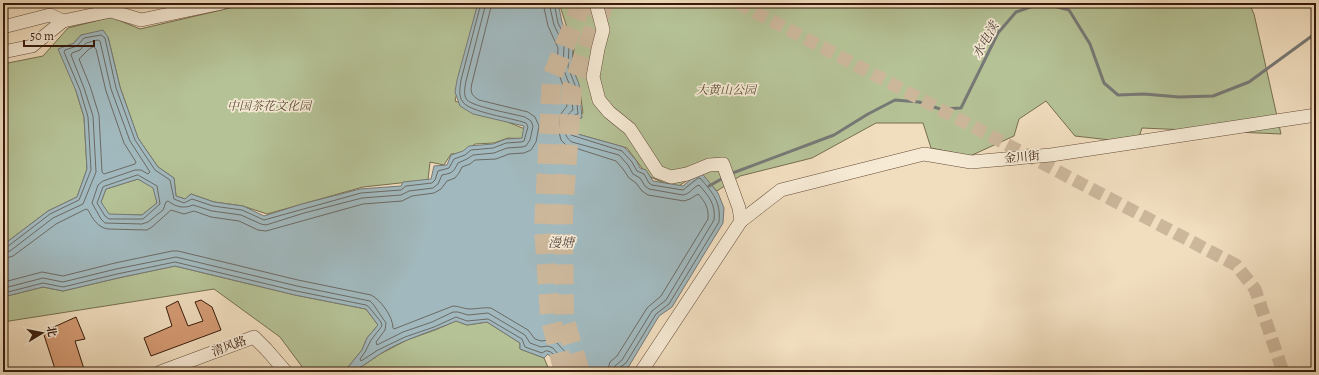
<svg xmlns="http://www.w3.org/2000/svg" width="1319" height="375" font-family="Alegreya,'Noto Serif SC',serif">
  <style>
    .green { fill: #b5c296; stroke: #766e50 }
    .water { fill: #a1b9be; stroke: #777976; fill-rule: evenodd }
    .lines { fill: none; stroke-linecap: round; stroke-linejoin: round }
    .shore { stroke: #6c6a64; stroke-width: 1 }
    .stream { stroke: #777976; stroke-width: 3 }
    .building { fill: #d69c75; stroke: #371a0b }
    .minor-tunnel { stroke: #ccb79b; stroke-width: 13; stroke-dasharray: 13 6; stroke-linecap: butt }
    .highway-tunnel { stroke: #ccb79b; stroke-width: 20; stroke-dasharray: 20 10; stroke-linecap: butt }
    .minor-casing { stroke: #664b38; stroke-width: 14 }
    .minor { stroke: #f6ead5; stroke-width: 13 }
    .labels { text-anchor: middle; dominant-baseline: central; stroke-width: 3.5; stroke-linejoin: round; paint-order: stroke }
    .park-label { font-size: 12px; font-style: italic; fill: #5d4c35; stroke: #f6ead5 }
    .street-label { font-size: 12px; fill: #371a0b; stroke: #f6ead5 }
    .water-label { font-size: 13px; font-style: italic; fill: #574a41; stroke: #f6ead5 }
  </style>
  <rect width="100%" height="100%" fill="#f1debf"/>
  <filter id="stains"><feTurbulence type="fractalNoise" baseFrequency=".005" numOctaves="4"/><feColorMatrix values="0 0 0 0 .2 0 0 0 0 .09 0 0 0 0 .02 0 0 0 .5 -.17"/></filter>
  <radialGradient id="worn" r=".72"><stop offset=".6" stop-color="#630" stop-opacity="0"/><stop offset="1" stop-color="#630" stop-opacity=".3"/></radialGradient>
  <g class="green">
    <path d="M251,3H478L455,101L525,129L524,139L508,138L494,143L475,144L462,153L451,154L444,165L430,162L428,180L363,187L267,214L243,206L214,202L191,194L185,199L176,196L174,178L158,167L138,138L120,87L108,37L81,35L74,43L76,91L84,117L87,169L77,197L48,211L3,245V64L43,56L68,28L111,17L140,29Z"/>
    <path d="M559,3H1249L1254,14L1281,134L1142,128L1137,143L1075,136L1046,101L1019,119L1014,136L970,156L931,148L923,123H876L812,158L740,176L717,191L699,172L676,188L648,176L627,148L574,133L573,119L583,113L580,91L572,63L574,49Z"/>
    <path d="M138,179L154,188L157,203L142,215H108L101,202L106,189Z"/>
    <path d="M175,266L295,295L366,309L378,325L367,338L362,350L344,372H306L280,337L214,289L3,322V295L7,296L43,287L63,291L118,278Z"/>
    <path d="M456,321L467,325L487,322L520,343V349L544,358L550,372H347L364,365L380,354L407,340L435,330Z"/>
  </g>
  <path class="water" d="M478,3H558L562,22L573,44L572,67L579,84L582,118L575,119L574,133L624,147L636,160L640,168L646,170L653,181L683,186L700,171L718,193L724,208L723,223L672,307L659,316L629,366L621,372H564L558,370L557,365L548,354L544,358L520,349V343L487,322L467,325L456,321C431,332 403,339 380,354C369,361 357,372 344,372L362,350L367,338L378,325L366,309L295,295L175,266L118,278L63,291L43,287L7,296L3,295V245L48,211L77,197L87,169L84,117L76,91L58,49L74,43L81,35L103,30L108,37L120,87L138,138L158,167L174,178L176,196L185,199L191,194L214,202L243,206L264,216L302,204L360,189L401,186L403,182L431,179L434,166L447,165L451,155L463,151L469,146L493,144L506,139L522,138L524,126L473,114L460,106L455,92L457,80ZM138,179L153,188L157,203L142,215L109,214L101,202L106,189Z"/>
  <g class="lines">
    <g class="shore">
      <path d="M543,3L548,26L558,48L557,69L564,88L567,106L560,115L559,132L561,140L566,145L616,161L623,169L629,178L636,183L642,191L648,195L684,201L690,199L698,194C705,201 709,209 708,219L661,296L647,308L617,356L610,362L607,372"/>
      <path d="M549,3L554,25L564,46L563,68L570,86L573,110C563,116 561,136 572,142L619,155L628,165L633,174L640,178L645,186L649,189L683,195C690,194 693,187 699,185C709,196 716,205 714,220L666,300L652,311L622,360L615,366L613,372"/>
      <path d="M554,3L558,23L569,45L568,67L575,85L578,114C576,114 573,116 572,117C569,121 570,131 571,135L622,151L632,162L637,171L644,174L649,183L652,185L683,190L698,178H700C713,193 721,202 719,222L669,304L656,314L626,363L619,368V372"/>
      <path d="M94,47L96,49L106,91L124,143L136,162L135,164L104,174L102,172L99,115L90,86L79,59L89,49Z"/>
      <path d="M138,175L157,186L160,204L143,219H109L105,216L97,203L103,187Z"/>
      <path d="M3,248L7,247L50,214L79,200L91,170L88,117L80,90L64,52L65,50L77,46L84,38L101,35L105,38L116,88L135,140L155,170L170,180L174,199L184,203L192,199L213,206L242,210L264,220L361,193L401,190L406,186L432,183L435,180L438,171L449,168L454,159L465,155L471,150L493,148L506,143L521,142L524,141L528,127L526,123C512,118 469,112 463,102C458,96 460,88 461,80L481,3"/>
      <path d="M3,253L10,251L53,218L83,204L96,172L93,116L84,88L71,55L72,53L80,50L86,43L98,40L100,41L111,89L130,141L150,172L148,174L141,170H135L103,181L98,185L92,203L101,219L105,223L142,224L148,222L163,210L166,202L168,201C176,207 184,209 193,205L212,211L241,215L261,224L266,225L304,213L362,198L401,195L409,191L433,188L438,184L442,175C452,173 453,173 458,163L467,159L473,155L494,153L507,148L522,147L526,146L530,140L533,126L531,121L525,117C514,114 474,107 467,100C463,95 465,87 466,81L486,3"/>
      <path d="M3,259L13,256L56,224L86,209L88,210C93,219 97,227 108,229L147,230L152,227L171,210L184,214L194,211L211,217L239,221L258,230L266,231L363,204L402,201L412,196L434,193L441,189L447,181L455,178L459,173L462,167L470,164L475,160L496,159L509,154L524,153L531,150L536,142L539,126L535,117L528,112L479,100C471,95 470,92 472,83L492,3"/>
      <path d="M3,280L8,281L42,272L63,276L115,263L172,251H178L298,280L371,295C381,300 393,317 393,328L394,329L453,306C459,306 464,309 470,309C477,309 484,307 491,308L528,330L535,339L541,341L550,340L557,343L570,357L573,372"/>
      <path d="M3,286L8,287L43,278L63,282L116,269L176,257L297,286L370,301L373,304L386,323L385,330L376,342L377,345L403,332L432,322L453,312H458L468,315L488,313L525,335L530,343L541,347L548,346L553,348L564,361L567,372"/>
      <path d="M3,291L8,292L43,283L63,287L117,274L175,262L296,291L366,305L369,307L381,322L382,326L371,340L365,352L360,359L361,361L378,350L405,337L434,327L456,317L467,321L488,319L522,339L525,347L542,353C544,352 546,350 548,351C555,352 561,366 562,372"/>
    </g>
    <g class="stream">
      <path d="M730,174L834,135L868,114L895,100L919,102L940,109L961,108L998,33L1016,12L1042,3L1069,10L1090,44L1104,83L1118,95L1144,94L1179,97L1213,96L1249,82L1316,33"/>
      <path d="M709,186L725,177"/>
    </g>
  </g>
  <g class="building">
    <path d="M201,300L212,307L221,330L151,356L144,338L172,326L166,307L178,301L188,326L203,321L195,302Z"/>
    <path d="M76,317L85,339L75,341L85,372H56L43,332Z"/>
  </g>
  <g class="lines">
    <path class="minor-tunnel" d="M738,3L1236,265L1255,289L1283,372"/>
    <g class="highway-tunnel">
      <path d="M564,372L550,316L544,227L552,77L582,3"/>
      <path d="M580,372L564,318L563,214L572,87L604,3"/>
    </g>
    <defs>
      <g id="minor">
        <path d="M596,3L603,30L598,49L593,77L599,100L609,112L630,129L658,172L671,177L687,174L709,165L723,164L739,208L741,221L641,372"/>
        <path d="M3,27L50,15L63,21"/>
        <path d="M3,52L32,46L63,21L111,11L141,20L222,3"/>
        <path d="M741,221L781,190L924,154L971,162L1051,155L1316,115"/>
        <path d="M160,372L254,337L266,349L286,372"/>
      </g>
    </defs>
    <use href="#minor" class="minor-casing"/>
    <use href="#minor" class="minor"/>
  </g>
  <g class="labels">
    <g class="park-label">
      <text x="726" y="90">大黄山公园</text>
      <text x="269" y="106">中国茶花文化园</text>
    </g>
    <g class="street-label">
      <text transform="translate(1022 157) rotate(-5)">金川街</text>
      <text transform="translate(229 346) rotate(-20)">清风路</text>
    </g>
    <g class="water-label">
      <text transform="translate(985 40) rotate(-60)">水电渎</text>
      <text x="561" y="242">漫塘</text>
    </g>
  </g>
  <rect width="1319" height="375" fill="none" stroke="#f1debf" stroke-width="16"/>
  <rect x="4" y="4" width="1311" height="367" fill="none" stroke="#371a0b" stroke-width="2"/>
  <rect x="8" y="8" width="1303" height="359" fill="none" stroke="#371a0b"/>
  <g transform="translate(42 333) rotate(80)" stroke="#f6ead5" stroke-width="3" paint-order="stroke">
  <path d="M0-3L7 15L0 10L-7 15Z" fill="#371a0b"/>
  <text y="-6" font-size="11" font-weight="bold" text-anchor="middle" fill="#371a0b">北</text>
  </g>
  <path d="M24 40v6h70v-6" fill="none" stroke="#371a0b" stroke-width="2"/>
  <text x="30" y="40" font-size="12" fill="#371a0b" stroke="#f6ead5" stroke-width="3" paint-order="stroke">50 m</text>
  <rect width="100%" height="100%" filter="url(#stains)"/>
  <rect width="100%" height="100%" fill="url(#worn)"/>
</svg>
